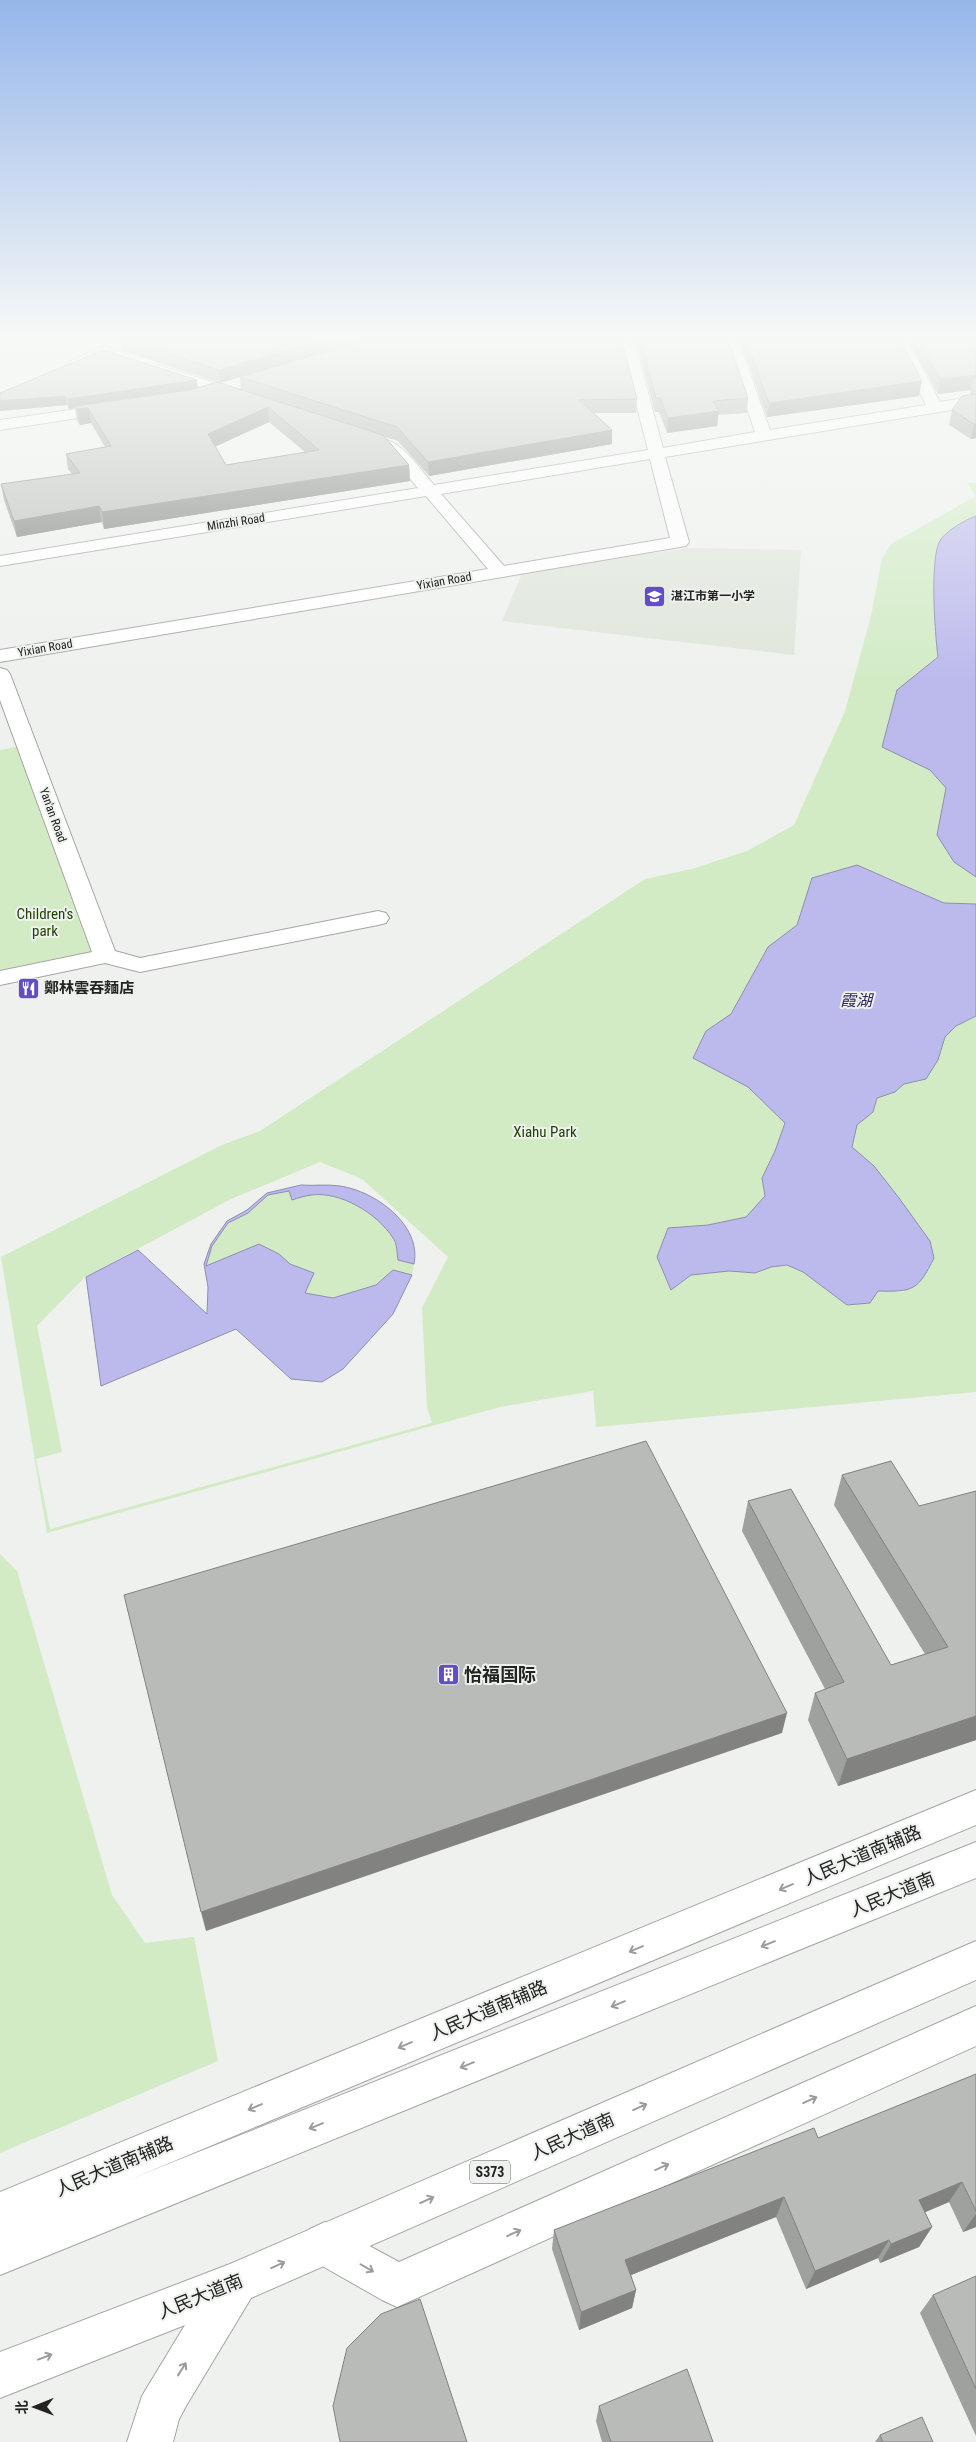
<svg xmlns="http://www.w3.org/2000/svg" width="976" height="2442" font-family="'Roboto Condensed','Noto Sans SC',sans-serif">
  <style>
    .built { fill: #dfe6db }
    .green { fill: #d2ebc5; fill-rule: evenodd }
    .water { fill: #bcbaed; stroke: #8e8db0 }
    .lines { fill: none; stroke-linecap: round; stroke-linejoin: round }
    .minor-casing { stroke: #a4a6a3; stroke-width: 2 }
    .major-casing { stroke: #a4a6a3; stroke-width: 2 }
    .minor { fill: #fff; fill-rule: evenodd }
    .major { fill: #fff; fill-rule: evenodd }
    .wall { fill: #9fa19e; fill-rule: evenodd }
    .shaded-wall { fill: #828381 }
    .building { fill: #b9bbb8; stroke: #828381; fill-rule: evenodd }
    .oneway { stroke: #9c9c9c }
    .labels { text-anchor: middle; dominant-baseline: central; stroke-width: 4; stroke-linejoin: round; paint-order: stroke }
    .far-street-label { font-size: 12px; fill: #232322; stroke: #eef1ed }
    .far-poi-label { font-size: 12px; font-weight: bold; fill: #232322; stroke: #eef1ed; text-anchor: start }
    .shield { fill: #eef1ed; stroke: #60615f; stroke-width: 1 }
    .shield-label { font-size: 14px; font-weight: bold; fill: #232322 }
    .park-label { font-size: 15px; fill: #1f4300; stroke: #eef1ed }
    .poi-label { font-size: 15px; font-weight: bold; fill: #232322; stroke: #eef1ed; text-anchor: start }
    .water-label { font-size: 16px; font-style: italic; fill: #2f2560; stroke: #eef1ed }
    .near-poi-label { font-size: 18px; font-weight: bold; fill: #232322; stroke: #eef1ed; text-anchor: start }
    .near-street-label { font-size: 18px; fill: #232322; stroke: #eef1ed }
  </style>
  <rect width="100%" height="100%" fill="#eef1ed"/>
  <path class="built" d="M689,548L801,550L794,655L502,621L523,571Z"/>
  <g class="green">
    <path d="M967,483H976V516L966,520L935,557L934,626L938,657L913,677L882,747L930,770L946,788L954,862L976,877V904L944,903L885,876L812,878L797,925L768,947L731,1015L706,1031L693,1058L748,1087L785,1123L775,1151L762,1178L765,1196L746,1217L708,1225L671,1290L691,1275L729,1271L755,1273L771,1267L787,1265L803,1272L848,1305L878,1291L904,1292L912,1219L874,1166L852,1148L857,1125L873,1112L877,1098L895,1092L904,1084L926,1079L938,1060L945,1037L956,1026L976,1016V1392L596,1427L593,1391L500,1407L47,1533L1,1257L222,1145L260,1131L645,879L692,869L747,851L794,825L845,711L871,616L882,559L891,544L976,496ZM320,1162L362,1179L448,1257L422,1308L427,1407L432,1423L50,1529L36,1459L62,1452L37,1326L85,1277L231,1199Z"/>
    <path d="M27,745L105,956L0,978V750Z"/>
    <path d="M289,1191L292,1200C298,1198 305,1195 311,1195C340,1191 377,1213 393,1238C397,1243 397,1253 398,1260L414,1264L412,1275L393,1270L377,1285L333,1298L305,1293L314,1273L290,1264L279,1254L206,1267L212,1246L228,1223L248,1213L268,1195Z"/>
    <path d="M0,1554L17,1571L112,1895L145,1943L194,1937L218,2061L0,2153Z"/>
  </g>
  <g class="water">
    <path d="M976,516V877L954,862L937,835L946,788L930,770L882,747L897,690L938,657C935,635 929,555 941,539C949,529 965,520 976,516Z"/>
    <path d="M857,865L944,903L976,904V1016L956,1026L945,1037L938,1060L926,1079L904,1084L895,1092L877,1098L873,1112L857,1125L852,1147L874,1166L899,1198L930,1241L934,1258C918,1290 914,1292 878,1291L870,1303L847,1305L803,1272L787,1265L771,1267L755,1273L729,1271L691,1275L671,1290L657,1257L668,1228L708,1225L746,1217L765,1196L762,1178L775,1151L785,1123L748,1087L693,1058L706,1031L731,1014L768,947L797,925L812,878Z"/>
    <path d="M301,1185C313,1186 327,1184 340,1186C375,1191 422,1225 414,1264L398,1260C397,1253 397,1243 393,1238C377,1213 340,1191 311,1195C304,1196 298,1198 292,1200L289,1191L268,1195L248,1213L228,1223L212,1246L206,1266L259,1244L279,1254L290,1264L314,1273L305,1293L333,1298L376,1285L393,1270L412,1275L393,1314L343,1369L322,1382L291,1379L236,1329L101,1386L86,1277L138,1250L207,1314L208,1287L204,1264L211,1244L227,1221L247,1210L267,1193Z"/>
  </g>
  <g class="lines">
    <defs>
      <g id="minor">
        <path d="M124,337H143L141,340L77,369L72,370L65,366L67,363Z"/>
        <path d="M619,337H633L663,448L755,432L723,337H737L770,430L926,405L892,337H906L940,402L976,396V406L665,457L689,542L686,546L0,662V650L488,569L426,496L0,566V556L418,488L385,449L376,446L374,443L376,440C398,434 420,470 434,485L648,450ZM650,459L670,538L504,566L441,494Z"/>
        <path d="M161,366L247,393L249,396L242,400L156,373L154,370L156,367Z"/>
        <path d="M112,404L117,406L120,409L117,412L0,430V420Z"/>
        <path d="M0,668L7,670L10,674L115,951L140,958L378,911L386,913L389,918L386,923L378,925L140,972L105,963L0,985V971L92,952L0,700Z"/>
        <path d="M976,1790V1825L0,2234V2192Z"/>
        <path d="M976,2006V2046L397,2307L382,2300L310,2259L303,2244L310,2229L325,2222L399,2262Z"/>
      </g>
      <g id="major">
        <path d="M976,1842V1878L0,2275V2231Z"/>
        <path d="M976,1941V1980L251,2298L186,2406L179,2419L173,2442H127L142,2396L185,2325L0,2398V2352L230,2264Z"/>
      </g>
    </defs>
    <use href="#minor" class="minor-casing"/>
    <use href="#major" class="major-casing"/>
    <use href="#minor" class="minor"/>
    <use href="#major" class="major"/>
  </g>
  <g class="wall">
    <path d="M635,337H727L748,398L747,413L718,415L717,426L667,433L659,412H655Z"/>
    <path d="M739,337H899L919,396L767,417Z"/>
    <path d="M907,337H976V438L971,439L949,425L952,410L970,395L971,390L938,394Z"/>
    <path d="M121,338L637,399L636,413H594L612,430V444L429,476L398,441L385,437L409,465L410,481L104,529L102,522L17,537L4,500L1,484L72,474L68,469L66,454L105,447L91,423L80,425L77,421L75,408L69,409L67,405L0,411V393L197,380V388L217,382L123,351ZM240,377L241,390L220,383ZM269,422L305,452L226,465L215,447Z"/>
    <path d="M891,1461L976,1740L838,1786L808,1720L815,1693L825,1689L742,1531L748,1501L891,1665L925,1654L834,1505L842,1475Z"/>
    <path d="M976,2074V2227L963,2232L949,2202L925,2212L932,2227L919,2247L880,2263L878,2258L806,2289L776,2217L631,2275L636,2290L632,2308L579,2330L552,2249L554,2230L818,2138Z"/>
    <path d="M976,2276V2436L920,2313L933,2295Z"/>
    <path d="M599,2406L713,2442H602L596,2421Z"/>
    <path d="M880,2435L933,2442H875Z"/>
  </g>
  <g class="shaded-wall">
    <path d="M332,337H378L220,383L219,370Z"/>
    <path d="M976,375L975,381H972L971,390L938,394L940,379Z"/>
    <path d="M197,380L198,390L75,406V408L69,409L68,399Z"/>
    <path d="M922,381L919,396L767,417L769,403Z"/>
    <path d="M65,396L67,405L0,411V401Z"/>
    <path d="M268,407L269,422L209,449L208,434Z"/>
    <path d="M88,408L91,423L80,425L77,409Z"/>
    <path d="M719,411L717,426L667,433L668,418Z"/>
    <path d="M974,424H976V438L971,439Z"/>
    <path d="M612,430V444L429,476L428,462Z"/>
    <path d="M409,465L410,481L104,529L102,512Z"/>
    <path d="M99,506L102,522L17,537L14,521Z"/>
    <path d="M787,1713L782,1733L206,1931L201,1912Z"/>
    <path d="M976,1716V1740L838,1786L847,1759Z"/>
    <path d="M962,2182L949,2202L907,2220L919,2200Z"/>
    <path d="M784,2197L776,2217L621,2279L625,2260Z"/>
    <path d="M976,2214V2227L963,2232Z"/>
    <path d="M932,2227L919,2247L880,2263L891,2244Z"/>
    <path d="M889,2240L878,2258L806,2289L815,2271Z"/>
    <path d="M636,2290L632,2308L579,2330L581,2312Z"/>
  </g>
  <g class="building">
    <path d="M124,337H332L219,370L121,338Z"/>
    <path d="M376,337H621L637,399L579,400L612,430L428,462L397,427L240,377Z"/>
    <path d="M640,337H727L748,398L713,401L719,411L668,418L660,398H656Z"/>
    <path d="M745,337H899L922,381L769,403Z"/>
    <path d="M917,337H976V375L940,379Z"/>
    <path d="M103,350L197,380L68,399L65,396L0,401V393Z"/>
    <path d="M976,376V381H972Z"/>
    <path d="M217,382L383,435L409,465L102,512L99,506L14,521L1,484L80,473L66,454L111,446L88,408L77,409L75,406L190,390ZM268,407L319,450L226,465L208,434Z"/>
    <path d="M976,394V424H974L952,410L962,396Z"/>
    <path d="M646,1441L787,1713L201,1912L124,1595Z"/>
    <path d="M891,1461L919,1506L976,1491V1716L847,1759L815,1693L844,1682L748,1501L791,1489L891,1665L948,1647L842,1475Z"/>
    <path d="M976,2074V2211L962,2182L919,2200L932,2227L891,2244L889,2240L815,2271L784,2197L625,2260L636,2290L581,2312L554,2230L814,2128L818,2138Z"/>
    <path d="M976,2276V2389L933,2295Z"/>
    <path d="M420,2299L467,2442H340L333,2406L347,2348L381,2314Z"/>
    <path d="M687,2369L713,2442H611L599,2406Z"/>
    <path d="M922,2417L933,2442H883L880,2435Z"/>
  </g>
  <defs><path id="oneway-shaft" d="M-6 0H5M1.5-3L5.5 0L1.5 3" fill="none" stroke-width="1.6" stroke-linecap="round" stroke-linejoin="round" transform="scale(1.25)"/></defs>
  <g class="oneway">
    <use href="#oneway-shaft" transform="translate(786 1887) rotate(157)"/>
    <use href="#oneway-shaft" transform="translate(768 1944) rotate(158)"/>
    <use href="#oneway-shaft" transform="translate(636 1949) rotate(157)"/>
    <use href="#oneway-shaft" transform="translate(618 2004) rotate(158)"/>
    <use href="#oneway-shaft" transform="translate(405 2045) rotate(157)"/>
    <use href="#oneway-shaft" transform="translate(467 2065) rotate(158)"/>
    <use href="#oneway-shaft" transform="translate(810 2100) rotate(-24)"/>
    <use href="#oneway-shaft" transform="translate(255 2107) rotate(157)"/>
    <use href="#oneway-shaft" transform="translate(640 2107) rotate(-24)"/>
    <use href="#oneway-shaft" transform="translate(316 2126) rotate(158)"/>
    <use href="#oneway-shaft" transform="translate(662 2167) rotate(-24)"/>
    <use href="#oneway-shaft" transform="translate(427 2200) rotate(-24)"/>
    <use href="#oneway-shaft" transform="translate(514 2233) rotate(-24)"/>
    <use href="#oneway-shaft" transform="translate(278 2265) rotate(-24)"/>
    <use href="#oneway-shaft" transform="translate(367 2268) rotate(30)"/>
    <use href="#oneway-shaft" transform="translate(45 2357) rotate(-21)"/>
    <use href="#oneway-shaft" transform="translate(182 2369) rotate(-58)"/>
  </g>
  <linearGradient id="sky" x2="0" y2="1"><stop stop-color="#96b6ea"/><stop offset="0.5" stop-color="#f7f9f7"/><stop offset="1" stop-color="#f7f9f7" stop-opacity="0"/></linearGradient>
  <rect width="976" height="679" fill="url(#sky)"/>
  <defs>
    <symbol id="school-square" viewBox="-11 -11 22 22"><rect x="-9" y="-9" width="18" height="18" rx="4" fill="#634dc5" stroke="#eef1ed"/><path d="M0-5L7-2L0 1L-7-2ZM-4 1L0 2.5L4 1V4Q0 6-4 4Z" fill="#fff"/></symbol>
    <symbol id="restaurant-square" viewBox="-11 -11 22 22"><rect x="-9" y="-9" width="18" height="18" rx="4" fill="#634dc5" stroke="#eef1ed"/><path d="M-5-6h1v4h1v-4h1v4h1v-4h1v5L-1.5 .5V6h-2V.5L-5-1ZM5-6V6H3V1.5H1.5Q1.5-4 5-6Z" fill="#fff"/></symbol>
    <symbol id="building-square" viewBox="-11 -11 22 22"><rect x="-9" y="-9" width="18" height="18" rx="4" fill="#634dc5" stroke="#eef1ed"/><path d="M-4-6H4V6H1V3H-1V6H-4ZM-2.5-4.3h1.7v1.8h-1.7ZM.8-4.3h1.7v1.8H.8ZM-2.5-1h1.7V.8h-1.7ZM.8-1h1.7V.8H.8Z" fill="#fff"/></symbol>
  </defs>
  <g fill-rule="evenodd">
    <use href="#school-square" x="642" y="584" width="25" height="25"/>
    <use href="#restaurant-square" x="16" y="976" width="25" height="25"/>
    <use href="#building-square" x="436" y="1662" width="25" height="25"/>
  </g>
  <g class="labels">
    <g class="far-street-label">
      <text transform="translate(236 522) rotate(-9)">Minzhi Road</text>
      <text transform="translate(444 581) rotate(-10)">Yixian Road</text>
      <text transform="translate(45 648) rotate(-10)">Yixian Road</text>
      <text transform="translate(53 815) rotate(70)">Yan'an Road</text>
    </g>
    <g class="far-poi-label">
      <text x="671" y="596">湛江市第一小学</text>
    </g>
    <rect class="shield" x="470" y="2160.5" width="40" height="23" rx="4"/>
    <g class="shield-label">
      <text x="490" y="2172">S373</text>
    </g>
    <g class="park-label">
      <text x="45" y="914">Children's<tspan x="45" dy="17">park</tspan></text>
      <text x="545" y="1132">Xiahu Park</text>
    </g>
    <g class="poi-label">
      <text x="44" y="988">鄭林雲吞麵店</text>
    </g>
    <g class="water-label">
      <text x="856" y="1000">霞湖</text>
    </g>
    <g class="near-poi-label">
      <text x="464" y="1674">怡福国际</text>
    </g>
    <g class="near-street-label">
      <text transform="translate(862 1855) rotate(-23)">人民大道南辅路</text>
      <text transform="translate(892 1894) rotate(-22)">人民大道南</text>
      <text transform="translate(488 2010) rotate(-23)">人民大道南辅路</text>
      <text transform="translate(572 2136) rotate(-24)">人民大道南</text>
      <text transform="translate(114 2166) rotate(-23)">人民大道南辅路</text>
      <text transform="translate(200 2296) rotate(-22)">人民大道南</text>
    </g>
  </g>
  <g transform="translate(35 2407) rotate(269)" stroke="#eef1ed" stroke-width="4" paint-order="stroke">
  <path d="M0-4L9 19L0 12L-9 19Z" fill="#232322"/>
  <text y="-8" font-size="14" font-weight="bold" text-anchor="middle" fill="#232322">北</text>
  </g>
</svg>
